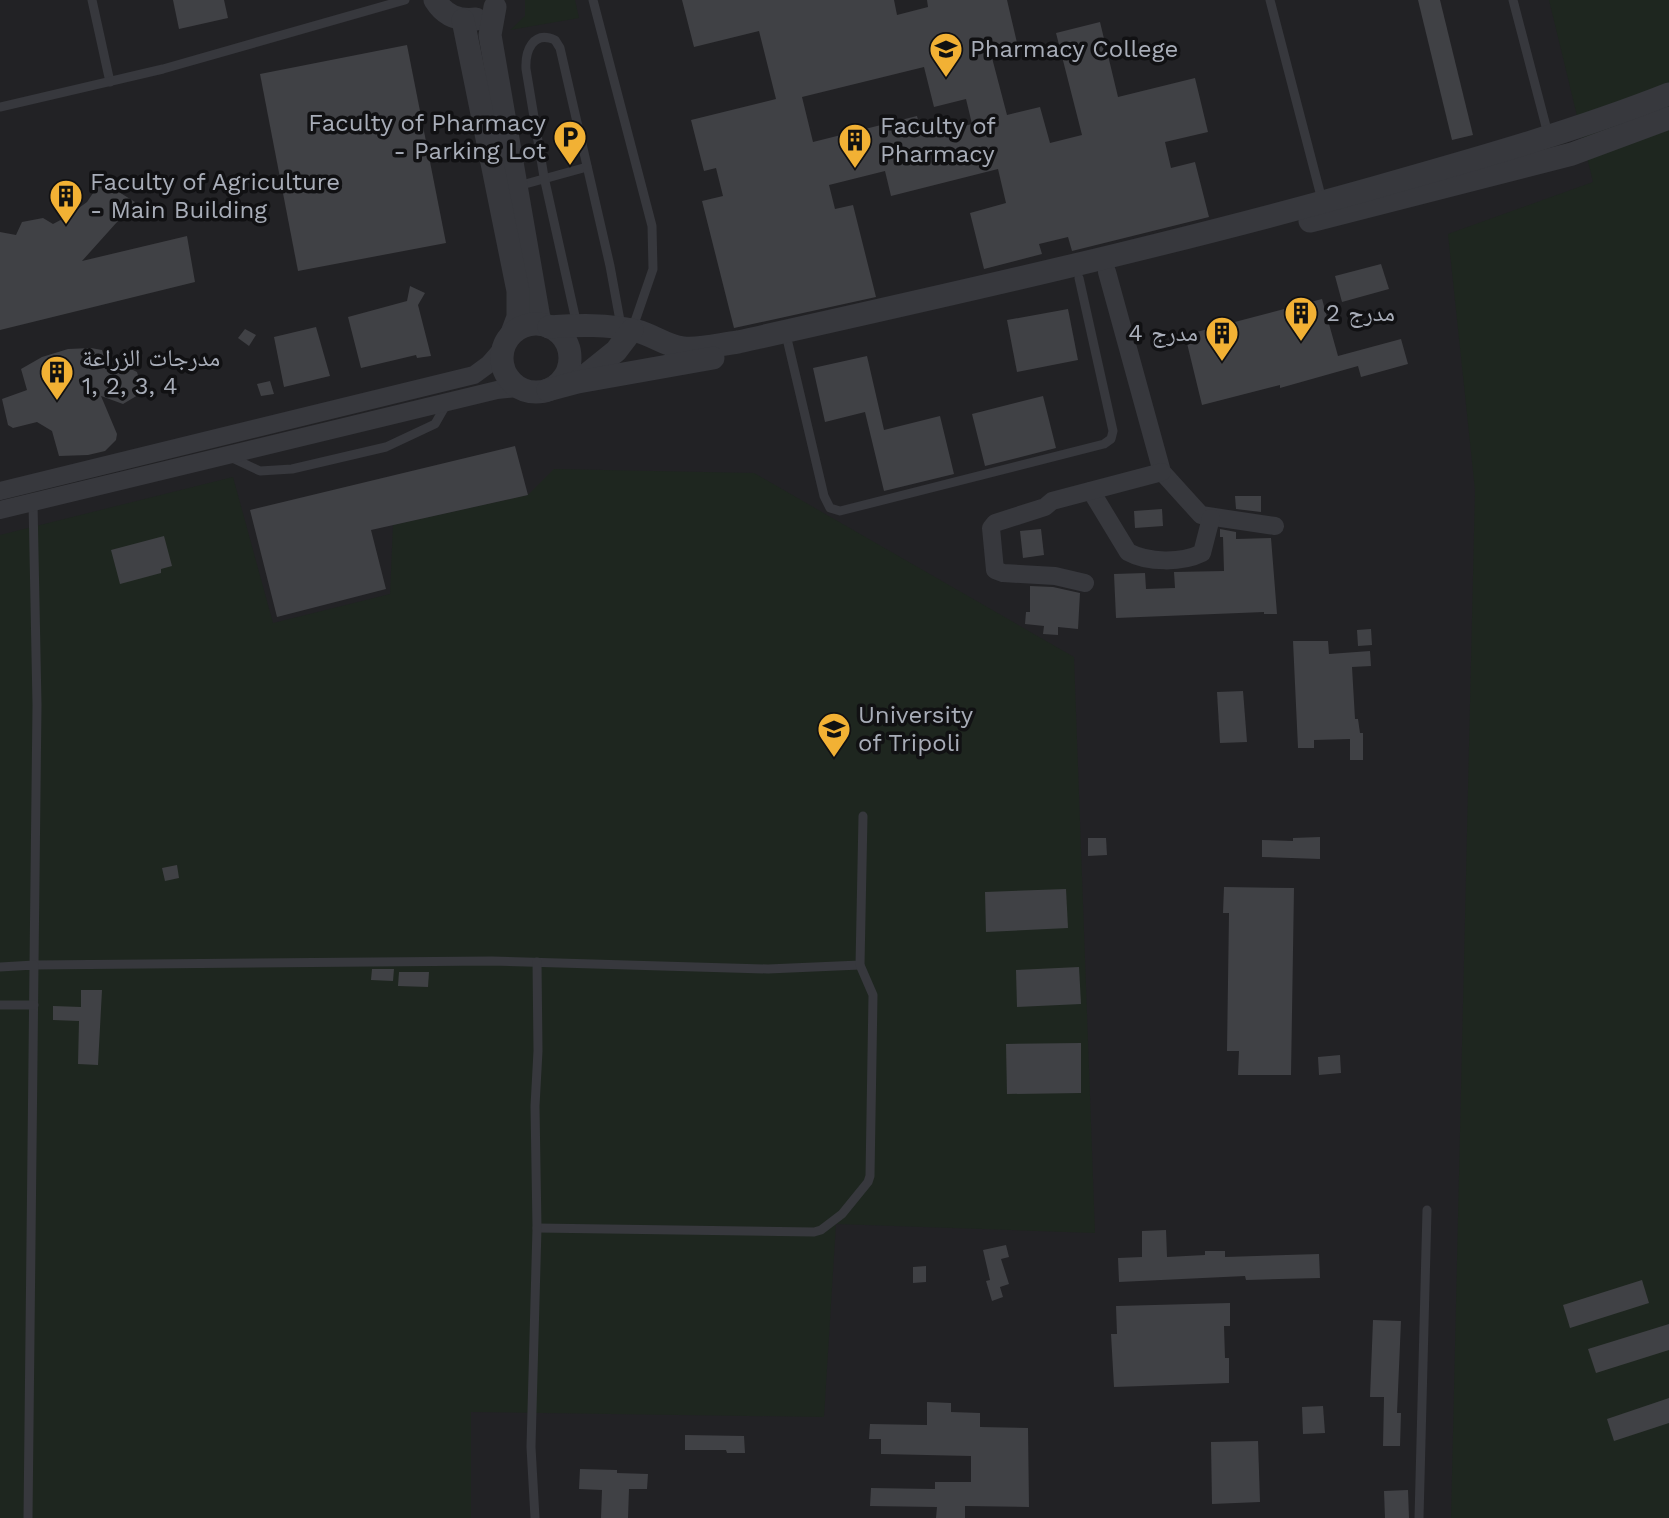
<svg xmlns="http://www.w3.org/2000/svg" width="1669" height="1518" font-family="'Work Sans','Noto Naskh Arabic',sans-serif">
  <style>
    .built { fill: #222225 }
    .green { fill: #1e261f }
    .building { fill: #404145; fill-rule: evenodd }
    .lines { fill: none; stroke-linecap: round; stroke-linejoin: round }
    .service { stroke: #37383d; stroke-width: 9 }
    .minor { stroke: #37383d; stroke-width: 18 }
    .tertiary { stroke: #37383d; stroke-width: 23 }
    .labels { text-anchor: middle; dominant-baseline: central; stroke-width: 7; stroke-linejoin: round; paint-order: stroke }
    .poi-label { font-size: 24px; fill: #a8adb8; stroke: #111113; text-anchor: start }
  </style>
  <rect width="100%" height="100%" fill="#161618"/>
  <rect class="built" x="0" y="0" width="1669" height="1518"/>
  <g class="green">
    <path d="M525,0H575L579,18L510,30L525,16Z"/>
    <path d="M1549,0H1669V1518H1451L1475,490L1448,234L1593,182Z"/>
    <path d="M554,469L754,473L1074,657L1095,1233L836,1224L824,1417L471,1412V1518H0V535L233,477L273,623L390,594L393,525L528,495Z"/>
  </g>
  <g class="building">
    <path d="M173,0H224L228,18L179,29Z"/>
    <path d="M682,0H894L897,15L928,7L927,0H1007L1018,47L991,54L1007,115L1040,107L1050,143L1082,135L1056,33L1100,22L1118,97L1195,78L1208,132L1165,142L1171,168L1195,162L1209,217L1072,251L1068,237L1039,244L1042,254L984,269L970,213L1006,203L998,169L891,196L885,171L829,185L835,209L853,205L876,297L734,328L702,201L723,196L716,168L704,171L691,120L776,99L759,31L694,47ZM924,67L934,107L966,99L972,124L922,136L917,116L813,142L802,97Z"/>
    <path d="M1418,0H1440L1473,135L1452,140Z"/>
    <path d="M407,45L446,243L298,271L260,74Z"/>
    <path d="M101,181L135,202L82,261L187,236L195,282L0,330V232L16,235L22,222L43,218L53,224L68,216L87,202Z"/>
    <path d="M1381,264L1389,289L1342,302L1335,276Z"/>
    <path d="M410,286L425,293L418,305L431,356L417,358L416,355L361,368L348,317L407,301Z"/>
    <path d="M1322,299L1338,356L1401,339L1408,364L1361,377L1358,366L1280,388V385L1202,405L1185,335Z"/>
    <path d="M1068,309L1078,360L1017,372L1007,320Z"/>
    <path d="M316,327L330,376L284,387L274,337Z"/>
    <path d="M245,329L256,335L249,346L238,338Z"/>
    <path d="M91,348L102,350L108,371L125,366L137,372L141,386L138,395L123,404L101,396L117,434L116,440L105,451L88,455L59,456L52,431L37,422L13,428L8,425L2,399L27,390L21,369L42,357L68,349Z"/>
    <path d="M867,356L884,430L940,416L954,474L884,491L865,412L825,422L813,368Z"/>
    <path d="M270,381L274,394L261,396L257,384Z"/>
    <path d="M1043,396L1056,448L985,466L972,414Z"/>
    <path d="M515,446L528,495L371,530L386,589L277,617L250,510Z"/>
    <path d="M1235,496H1261V512L1236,509Z"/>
    <path d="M1162,509L1163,526L1135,528L1134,511Z"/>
    <path d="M1041,529L1044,555L1023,558L1020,531Z"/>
    <path d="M1220,529L1236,532V539L1271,538L1277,614H1264V612L1116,618L1114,574L1145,573L1146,589L1175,588L1174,572L1224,571L1223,537H1220Z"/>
    <path d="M164,536L172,566L161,569V573L120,584L111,550Z"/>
    <path d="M1030,586L1053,587L1080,593L1078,629L1058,627V635L1043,634L1044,626L1025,624L1026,612H1030Z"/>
    <path d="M1371,629L1372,645L1358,646L1357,630Z"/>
    <path d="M1293,641H1328L1329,654L1370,651L1371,666L1352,667L1355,719H1358L1360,733H1363V760H1350V739L1314,740V748H1298Z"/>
    <path d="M1243,691L1247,742L1220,743L1217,692Z"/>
    <path d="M1320,837V859L1262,857V840L1293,841V838Z"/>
    <path d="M1088,838H1106L1107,855L1088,856Z"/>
    <path d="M177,865L179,878L165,881L162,868Z"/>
    <path d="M1224,887L1294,888L1291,1075H1238L1239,1051H1227L1229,913H1223Z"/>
    <path d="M1066,889L1068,928L986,932L985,892Z"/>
    <path d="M1079,967L1081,1004L1017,1007L1016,970Z"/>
    <path d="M372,969H394L393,981L371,980Z"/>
    <path d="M399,972H429L428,987L398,986Z"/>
    <path d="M81,990H102L98,1065L78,1064L79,1021L53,1020V1006L81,1007Z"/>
    <path d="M1081,1043V1093L1007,1094L1006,1044Z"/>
    <path d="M1340,1055L1341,1073L1319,1075L1318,1057Z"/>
    <path d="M1166,1230L1167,1257L1205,1255V1251H1225V1257L1319,1254L1320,1278L1246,1280L1245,1276L1119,1282L1118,1258L1142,1257V1231Z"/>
    <path d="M1006,1245L1009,1257L1001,1259L1009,1284L1000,1287L1003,1297L992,1301L986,1281L990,1280L983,1250Z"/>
    <path d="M926,1266V1282L913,1283V1267Z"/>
    <path d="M1642,1280L1649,1303L1570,1328L1563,1305Z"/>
    <path d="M1230,1303V1326H1224L1225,1358H1229V1383L1114,1387L1111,1334H1117L1116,1306Z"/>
    <path d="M1373,1320L1401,1321L1397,1413H1401L1400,1446H1383L1384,1397H1370Z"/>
    <path d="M1669,1324V1350L1596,1373L1588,1349Z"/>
    <path d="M1669,1398V1423L1614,1441L1607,1419Z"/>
    <path d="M927,1402L951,1403V1412L980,1413V1427L1028,1428L1029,1507L965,1506V1518H936L937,1507L870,1506L871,1488L935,1489V1482H971V1456L881,1454V1439H869L870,1424L927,1425Z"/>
    <path d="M1323,1406L1325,1433L1303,1434L1302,1407Z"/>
    <path d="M685,1435L744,1436L745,1453H727L726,1450H685Z"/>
    <path d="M1258,1441L1260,1502L1212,1504L1211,1442Z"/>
    <path d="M580,1469L617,1470V1473L648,1474L647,1489H629L628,1518H601L602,1490L579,1489Z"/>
    <path d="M1408,1490L1409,1518H1385L1384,1491Z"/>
  </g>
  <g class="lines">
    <g class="service">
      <path d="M92,0L110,82"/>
      <path d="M593,0L652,226L653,269L632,330"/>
      <path d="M1270,0L1322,200"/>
      <path d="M1513,0L1548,134"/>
      <path d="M0,107L163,69L405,0"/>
      <path d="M518,186L587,167"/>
      <path d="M577,325L544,177L526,69C525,51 533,30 555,40L560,48L610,266L621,326"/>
      <path d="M788,343L824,496L830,508L840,511L1104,444L1111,439L1113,431L1079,278"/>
      <path d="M228,456L260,471L292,469L386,447L435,424L447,403"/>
      <path d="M33,502L37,705L34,965L492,961L768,969L860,965"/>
      <path d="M0,967L34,965L28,1518"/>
      <path d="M0,1005H34"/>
      <path d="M537,1228L814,1232L821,1230L842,1214L868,1182L870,1176L873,995L860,965L863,816"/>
      <path d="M535,1518L531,1447L537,1228L535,1106L538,1051L537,962"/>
      <path d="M1419,1518L1427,1210"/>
    </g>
    <g class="minor">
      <path d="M1107,272L1162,472L1201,515L1275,526"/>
      <path d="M0,491L474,375L489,364L503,348"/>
      <path d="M1091,491L1128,552C1148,563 1182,563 1202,553L1211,518"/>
      <path d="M0,510L497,390L518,388"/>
      <path d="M1085,583L1055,576L1003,573L995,570L991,528L995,523L1045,507L1052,501L1162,472"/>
    </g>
    <g class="tertiary">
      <path d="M435,0C445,16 458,21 476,19"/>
      <path d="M495,7L490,35L540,324"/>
      <path d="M463,20L518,291V317L512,333"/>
      <path d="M1310,221L1572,154L1669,118"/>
      <circle cx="536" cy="358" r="34"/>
      <path d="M549,327C579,325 607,324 637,331C653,335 666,346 683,348C700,350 721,344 738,342C948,295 1159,248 1366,190C1468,161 1570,133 1669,94"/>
      <path d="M580,380L616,351L632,330"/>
      <path d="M548,390L578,382L713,358"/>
    </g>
  </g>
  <defs>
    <symbol id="university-pin" viewBox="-11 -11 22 30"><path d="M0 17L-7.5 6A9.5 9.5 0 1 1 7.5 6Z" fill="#f2b134" stroke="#111113"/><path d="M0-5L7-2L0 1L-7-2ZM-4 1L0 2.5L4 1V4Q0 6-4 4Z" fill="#111"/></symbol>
    <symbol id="parking-pin" viewBox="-11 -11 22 30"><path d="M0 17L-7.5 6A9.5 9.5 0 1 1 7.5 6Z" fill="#f2b134" stroke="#111113"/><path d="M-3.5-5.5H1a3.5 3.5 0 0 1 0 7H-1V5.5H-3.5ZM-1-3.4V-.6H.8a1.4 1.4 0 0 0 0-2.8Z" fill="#111"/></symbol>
    <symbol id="building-pin" viewBox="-11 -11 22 30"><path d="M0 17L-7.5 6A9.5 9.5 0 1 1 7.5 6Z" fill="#f2b134" stroke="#111113"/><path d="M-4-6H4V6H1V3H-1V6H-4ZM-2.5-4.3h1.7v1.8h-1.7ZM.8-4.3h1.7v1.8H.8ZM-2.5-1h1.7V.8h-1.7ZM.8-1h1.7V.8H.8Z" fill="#111"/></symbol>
  </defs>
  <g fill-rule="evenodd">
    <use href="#university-pin" x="927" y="30" width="38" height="52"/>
    <use href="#parking-pin" x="551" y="118" width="38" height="52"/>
    <use href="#building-pin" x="836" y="121" width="38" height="52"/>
    <use href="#building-pin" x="47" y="177" width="38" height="52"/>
    <use href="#building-pin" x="1282" y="294" width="38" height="52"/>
    <use href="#building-pin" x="1203" y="314" width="38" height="52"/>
    <use href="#building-pin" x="38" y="353" width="38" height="52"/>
    <use href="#university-pin" x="815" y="710" width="38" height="52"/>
  </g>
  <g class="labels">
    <g class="poi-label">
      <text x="970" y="49">Pharmacy College</text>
      <text x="546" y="123" text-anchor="end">Faculty of Pharmacy<tspan x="546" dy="28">- Parking Lot</tspan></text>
      <text x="880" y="126">Faculty of<tspan x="880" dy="28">Pharmacy</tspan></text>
      <text x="90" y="182">Faculty of Agriculture<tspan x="90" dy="28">- Main Building</tspan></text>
      <text x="1326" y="313">مدرج 2</text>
      <text x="1198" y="333" text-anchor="end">مدرج 4</text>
      <text x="82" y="358">مدرجات الزراعة<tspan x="82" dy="28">1, 2, 3, 4</tspan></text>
      <text x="858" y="715">University<tspan x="858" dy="28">of Tripoli</tspan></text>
    </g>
  </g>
</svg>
